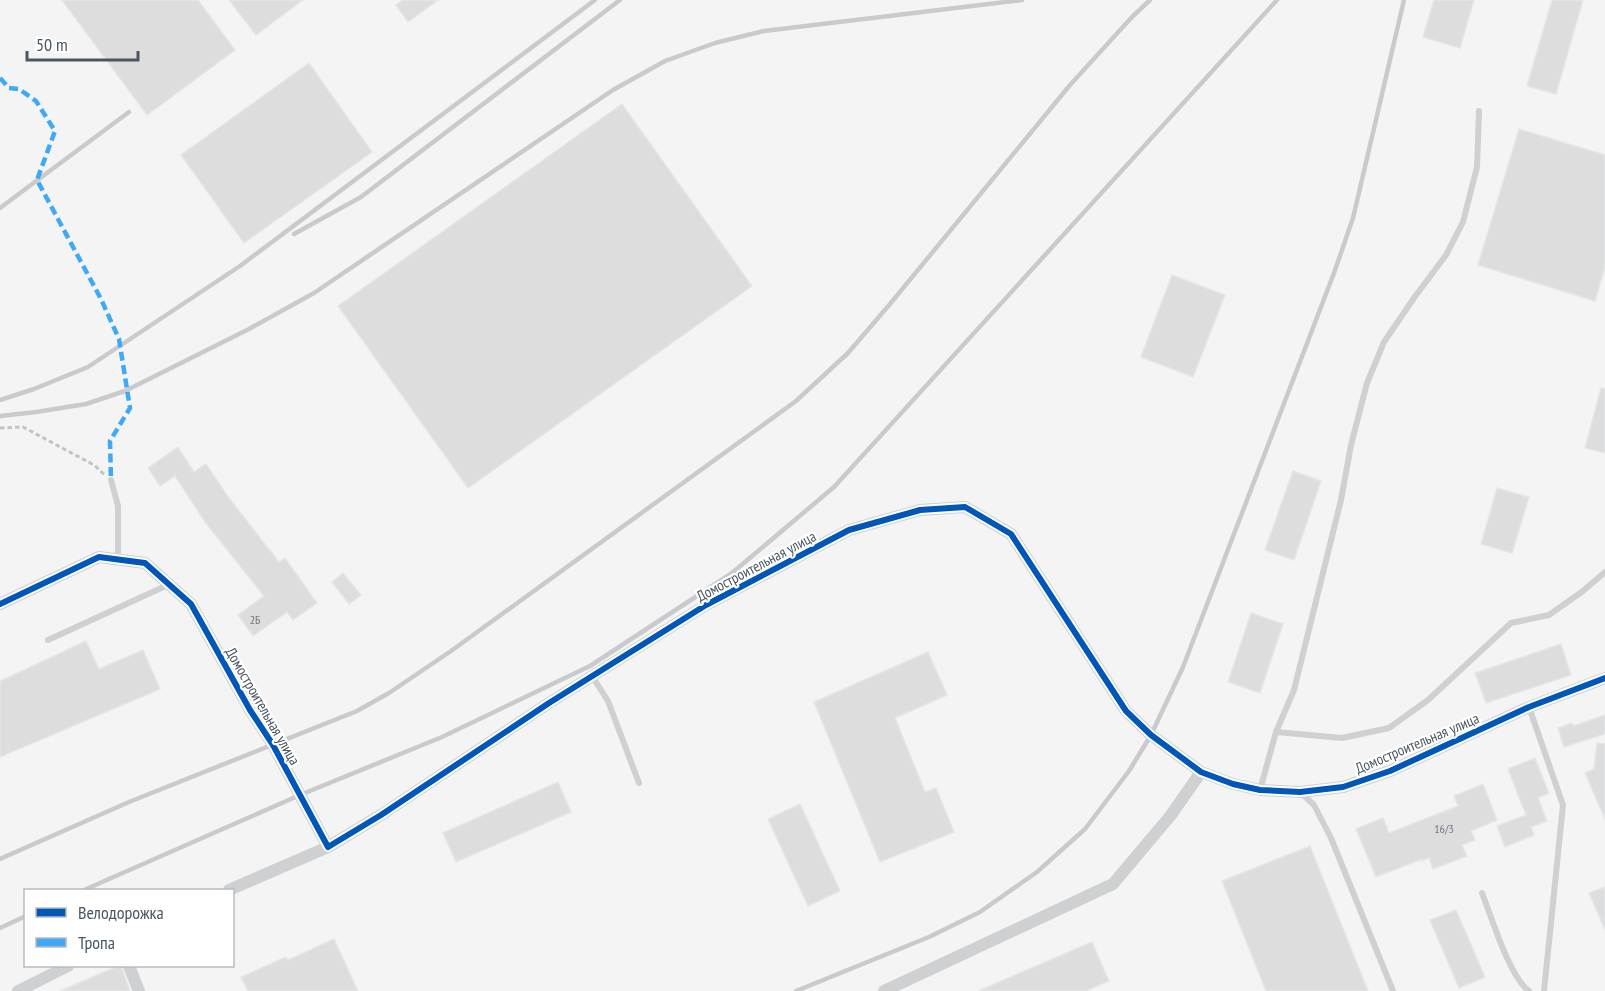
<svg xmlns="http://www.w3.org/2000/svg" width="1605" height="991" font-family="'PT Sans Narrow',sans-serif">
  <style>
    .building { fill: #ddddde; stroke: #e5e6e7; stroke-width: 1.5 }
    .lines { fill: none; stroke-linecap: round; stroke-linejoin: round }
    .path { stroke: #bcc7c4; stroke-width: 3; stroke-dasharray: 4.5 3; stroke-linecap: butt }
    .service { stroke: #ced0d2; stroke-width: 6 }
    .minor { stroke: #ced0d2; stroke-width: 12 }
    .rail { stroke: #c9cacc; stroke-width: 4.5 }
    .quiet { stroke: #3fa9f5; stroke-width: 4.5; stroke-dasharray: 9 4.5; stroke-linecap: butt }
    .cycleway-casing { stroke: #fff; stroke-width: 10 }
    .cycleway { stroke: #0057b8; stroke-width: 6 }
    .labels { text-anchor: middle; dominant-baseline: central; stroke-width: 4.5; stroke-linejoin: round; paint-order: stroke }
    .number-label { font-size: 12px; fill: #707881 }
    .street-label { font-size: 15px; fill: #4a5661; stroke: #fff }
  </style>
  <rect width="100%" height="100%" fill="#f4f4f4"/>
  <g class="building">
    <path d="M62,0H198L235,50L147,115Z"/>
    <path d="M229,0H303L256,35Z"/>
    <path d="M403,0H438L408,22L396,5Z"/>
    <path d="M1434,0H1474L1460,48L1423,37Z"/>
    <path d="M1552,0H1583L1556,94L1527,86Z"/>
    <path d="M309,63L372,152L244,243L181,155Z"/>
    <path d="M622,104L752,286L468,488L338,306Z"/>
    <path d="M1519,129L1605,155V267L1595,301L1478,265Z"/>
    <path d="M1172,275L1225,295L1193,377L1141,357Z"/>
    <path d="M1601,388L1605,389V453L1585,448Z"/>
    <path d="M178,447L194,472L206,464L229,498L279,562L285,558L317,603L293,620L287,612L253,636L238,615L264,596L205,522L175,476L160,486L148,468Z"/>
    <path d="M1293,471L1321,481L1294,560L1265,550Z"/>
    <path d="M1497,488L1529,497L1512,553L1481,544Z"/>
    <path d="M343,573L361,595L349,604L332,582Z"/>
    <path d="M1251,613L1283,624L1260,693L1228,682Z"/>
    <path d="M86,641L99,669L143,650L160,689L0,757V681Z"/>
    <path d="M1561,644L1571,675L1486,703L1475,673Z"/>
    <path d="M928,652L947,695L895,718L925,792L936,788L954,832L880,862L814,702Z"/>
    <path d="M1605,715V734L1564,747L1558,728L1572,723L1573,726Z"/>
    <path d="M1597,743L1605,744V819L1585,773L1594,769Z"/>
    <path d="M1535,758L1549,793L1538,798L1547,821L1531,827L1534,835L1505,847L1497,826L1526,815L1508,769Z"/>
    <path d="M558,782L571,812L456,862L443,833Z"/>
    <path d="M1483,784L1497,820L1471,831L1475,840L1462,845L1467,856L1433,869L1429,858L1422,861V859L1376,877L1356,829L1383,818L1389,833L1458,806L1454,796Z"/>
    <path d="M800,804L840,891L808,906L768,819Z"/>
    <path d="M1310,846L1368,991H1266L1222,881Z"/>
    <path d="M1605,887V930L1589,893Z"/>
    <path d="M1456,910L1485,977L1459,988L1430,920Z"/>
    <path d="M334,939L358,991H248L241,977L286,957L288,960Z"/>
    <path d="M1092,942L1109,981L1086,991H978Z"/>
    <path d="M118,966H121L130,991H60Z"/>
  </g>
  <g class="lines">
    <path class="path" d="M0,428L23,427L94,465L105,475"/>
    <g class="service">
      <path d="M111,480L118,506V559"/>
      <path d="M48,640L170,584"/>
      <path d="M592,676L608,701L639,783"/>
      <path d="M1529,707L1563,805L1544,991"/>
      <path d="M1276,732L1342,738L1389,728L1428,700L1511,623L1549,615L1583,591L1605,572"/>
      <path d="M1260,790L1276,732L1294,690L1341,500L1351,445L1367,383L1384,342L1414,298L1446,255L1463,222L1477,167L1479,111"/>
      <path d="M1301,793L1314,805L1331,838L1393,991"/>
      <path d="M1482,893C1492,918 1509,976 1529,991"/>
    </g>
    <g class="minor">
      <path d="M0,604L99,557L145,563L191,604L250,710L273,745L328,847L381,815L549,703L706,605L849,530L920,510L965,507L1011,534L1126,711L1151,735L1201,772L1233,784L1260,790L1300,792L1343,787L1390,771L1529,707L1605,678"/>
      <path d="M229,890L328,847"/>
      <path d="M129,966L139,991"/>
      <path d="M18,991L68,966"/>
      <path d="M884,991L1113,884L1171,815L1201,772"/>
    </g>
    <g class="rail">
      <path d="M0,208L129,112"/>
      <path d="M294,234L361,197L620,0"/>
      <path d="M0,400L34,389L88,367L240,266L595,0"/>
      <path d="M0,416L36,412L86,404L125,391L249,329L314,293L613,90L665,61L715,43L764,31L1022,0"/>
      <path d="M0,859L129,802L357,711L389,693L451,651L796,401L848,353L890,304L1070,85L1132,17L1150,0"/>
      <path d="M84,890L300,795L442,737L590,666L732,573L834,487L1277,0"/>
      <path d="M0,928L26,916"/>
      <path d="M796,991L929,937L980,912L1037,872L1085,829L1129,771L1151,735L1183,667L1334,273L1353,218L1404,0"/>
    </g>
    <path class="quiet" d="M0,78L9,88L19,89L36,101L55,131L37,180L101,299L119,339L130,408L110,441L111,480"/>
    <defs>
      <path id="cycleway" d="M0,604L99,557L145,563L191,604L250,710L273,745L328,847L381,815L549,703L706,605L849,530L920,510L965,507L1011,534L1126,711L1151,735L1201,772L1233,784L1260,790L1300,792L1343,787L1390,771L1529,707L1605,678"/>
    </defs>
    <use href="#cycleway" class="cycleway-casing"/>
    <use href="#cycleway" class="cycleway"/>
  </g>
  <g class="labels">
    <g class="number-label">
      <text x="255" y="619">2Б</text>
      <text x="1444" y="828">16/3</text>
    </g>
    <g class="street-label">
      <text transform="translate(756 566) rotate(-28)">Домостроительная улица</text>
      <text transform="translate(263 706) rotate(60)">Домостроительная улица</text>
      <text transform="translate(1417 743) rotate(-23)">Домостроительная улица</text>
    </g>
  </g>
  <rect x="24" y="889" width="210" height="78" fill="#ffffff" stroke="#b7bbc0" stroke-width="1.5"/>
  <rect x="36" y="908" width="30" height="9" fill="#0057b8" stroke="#b7bbc0" stroke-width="1.5"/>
  <text x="78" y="919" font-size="18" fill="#4a5661">Велодорожка</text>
  <rect x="36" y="938" width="30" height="9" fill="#3fa9f5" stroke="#b7bbc0" stroke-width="1.5"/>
  <text x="78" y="949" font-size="18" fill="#4a5661">Тропа</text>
  <path d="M27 51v9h111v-9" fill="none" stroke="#4a5661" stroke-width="3"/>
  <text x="36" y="51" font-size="18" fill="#4a5661" stroke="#ffffff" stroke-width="4.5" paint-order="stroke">50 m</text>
</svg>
